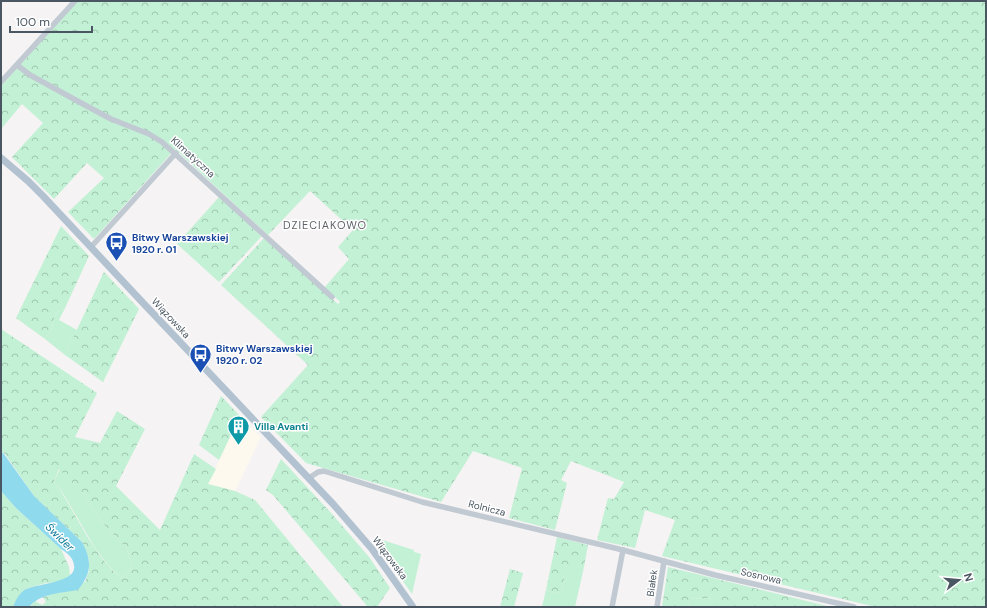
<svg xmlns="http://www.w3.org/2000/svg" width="987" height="608" font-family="'DM Sans',sans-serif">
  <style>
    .commercial { fill: #fdf9ef }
    .green { fill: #c3f1d5 }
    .forest { fill: url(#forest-crowns); fill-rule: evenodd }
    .water { fill: #90daee }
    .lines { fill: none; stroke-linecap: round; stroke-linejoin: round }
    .minor { stroke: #c1cad2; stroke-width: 5.5 }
    .major { stroke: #b3c2d1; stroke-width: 7 }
    .labels { text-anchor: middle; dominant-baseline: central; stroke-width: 3; stroke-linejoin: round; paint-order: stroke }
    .street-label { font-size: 10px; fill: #4a5661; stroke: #fff }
    .transit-label { font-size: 10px; font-weight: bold; fill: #164399; stroke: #fff; text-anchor: start }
    .culture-label { font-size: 10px; font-weight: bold; fill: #0d838f; stroke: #fff; text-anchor: start }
    .neighbourhood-label { font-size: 11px; letter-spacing: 1px; fill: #5f6368; stroke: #fff }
    .water-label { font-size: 11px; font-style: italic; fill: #0c7c9b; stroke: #fff }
  </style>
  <defs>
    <pattern id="forest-crowns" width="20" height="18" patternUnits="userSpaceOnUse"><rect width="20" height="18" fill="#c3f1d5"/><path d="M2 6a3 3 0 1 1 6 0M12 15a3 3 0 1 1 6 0" fill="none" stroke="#a0c6b0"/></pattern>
  </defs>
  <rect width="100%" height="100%" fill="#f5f3f3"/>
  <path class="commercial" d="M240,416L261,437L235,491L208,484Z"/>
  <g class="green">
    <path d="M65,308L59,320L77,330L65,355L45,339C47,336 50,332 52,328C55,318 53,312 65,308Z"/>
    <path d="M60,469L86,497L100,520L127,549L132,566L128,573L121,578L108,565L95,548L64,495L54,481Z"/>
    <path d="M379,539L414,550V552L421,554L412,594L377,544Z"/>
    <path d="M567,563L584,567L575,607H542L546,590L561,594Z"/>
    <path d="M716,598L715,607H689L690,599Z"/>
  </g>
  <g class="forest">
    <path d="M77,1H986V607H876L662,556L675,520L645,510L635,548L597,540L608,498L614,499L624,482L571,461L561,480L567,483L555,530L509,518L522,468L473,451L441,502L306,463L261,417L308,365L221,285L264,238L338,304L340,302L325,287L349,259L338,247L353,230L310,191L268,235L175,149L94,239L68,212L104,178L87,163L54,199L12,157L43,123L22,104L1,129V86Z"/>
    <path d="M219,197L262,236L219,282L177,244Z"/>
    <path d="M61,226L89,256L65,308C53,312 55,318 52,328C50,332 47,336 45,339L16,318Z"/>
    <path d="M104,272L139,309L103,382L65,355Z"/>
    <path d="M1,329L97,393L75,437L100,443L117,411L145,429L116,486L160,530L194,454L216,469L208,484L235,491L255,500L343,607H29L35,601L42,605L46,602L43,597L85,582L89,571V560L82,542L34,496L5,454L1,451ZM59,469L86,497L100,520L127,549L132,566L128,573L121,578C91,553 76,512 54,481Z"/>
    <path d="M221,396L240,416L219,460L199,445Z"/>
    <path d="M281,459L332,514L369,557L390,588L377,607H368L273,495L266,490Z"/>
    <path d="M1,491L16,508L61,549L69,567L70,576L58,582L46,583L28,588L22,592L13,607H1Z"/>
    <path d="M557,537L588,545L584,567L567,564L561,594L546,590Z"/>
    <path d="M668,567L831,607H715V598L690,599L689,607H662Z"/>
    <path d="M510,569L523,573L514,607H500Z"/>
  </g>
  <path class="water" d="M1,451L4,454L34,496L82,542C92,561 92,573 78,590C61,593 41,593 29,607H13C15,602 18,595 23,591C33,583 78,584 74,565C73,557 67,553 61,549L16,508L1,491Z"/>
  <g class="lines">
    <g class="minor">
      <path d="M17,65L30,75L83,104L111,119L149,134L162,142L332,297"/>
      <path d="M1,82L75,1"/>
      <path d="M91,247L176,153"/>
      <path d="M309,478L318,472L324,471L422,502L623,550L715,575L854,607"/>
      <path d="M612,607L623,550"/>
      <path d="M657,607L664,561"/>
    </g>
    <path class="major" d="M1,158L28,181L43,196L145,305L334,505L372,549L394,580L413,607"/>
  </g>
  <defs>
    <symbol id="bus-pin" viewBox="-11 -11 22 30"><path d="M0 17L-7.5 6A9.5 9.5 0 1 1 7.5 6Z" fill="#1a4fb4" stroke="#fff"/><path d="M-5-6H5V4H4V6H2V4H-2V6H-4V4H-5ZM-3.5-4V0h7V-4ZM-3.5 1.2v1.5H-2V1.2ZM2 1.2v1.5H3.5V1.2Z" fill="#fff"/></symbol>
    <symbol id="building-pin" viewBox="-11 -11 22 30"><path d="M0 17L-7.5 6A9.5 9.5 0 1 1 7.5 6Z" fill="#0f9aa8" stroke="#fff"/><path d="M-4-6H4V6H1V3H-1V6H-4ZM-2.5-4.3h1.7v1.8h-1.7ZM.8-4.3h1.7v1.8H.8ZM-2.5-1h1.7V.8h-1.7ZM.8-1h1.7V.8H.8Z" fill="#fff"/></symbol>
  </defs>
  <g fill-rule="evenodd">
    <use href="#bus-pin" x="104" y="230" width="25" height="34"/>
    <use href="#bus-pin" x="188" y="342" width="25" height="34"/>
    <use href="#building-pin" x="226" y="414" width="25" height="34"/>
  </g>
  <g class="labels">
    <g class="street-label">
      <text transform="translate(193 157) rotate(42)">Klimatyczna</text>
      <text transform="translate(171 318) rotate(47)">Wiązowska</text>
      <text transform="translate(487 508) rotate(14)">Rolnicza</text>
      <text transform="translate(390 558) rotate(53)">Wiązowska</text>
      <text transform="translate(761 576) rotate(13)">Sosnowa</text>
      <text transform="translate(652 583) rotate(-82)">Białek</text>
    </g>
    <g class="transit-label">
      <text x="132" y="237">Bitwy Warszawskiej<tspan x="132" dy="12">1920 r. 01</tspan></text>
      <text x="216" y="348">Bitwy Warszawskiej<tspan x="216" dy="12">1920 r. 02</tspan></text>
    </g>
    <g class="culture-label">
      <text x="254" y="426">Villa Avanti</text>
    </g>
    <g class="neighbourhood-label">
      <text x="325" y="225">DZIECIAKOWO</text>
    </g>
    <g class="water-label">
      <text transform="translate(60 537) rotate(44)">Świder</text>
    </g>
  </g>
  <rect width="987" height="608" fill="none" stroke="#4a5661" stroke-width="4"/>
  <g transform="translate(959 580) rotate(74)" stroke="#ffffff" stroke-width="3" paint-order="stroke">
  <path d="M0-3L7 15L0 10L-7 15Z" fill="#4a5661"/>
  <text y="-6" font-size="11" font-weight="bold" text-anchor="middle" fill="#4a5661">N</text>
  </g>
  <path d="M10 26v6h82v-6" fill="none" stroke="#4a5661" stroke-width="2"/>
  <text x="16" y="26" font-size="12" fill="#4a5661" stroke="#ffffff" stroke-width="3" paint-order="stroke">100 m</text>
</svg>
